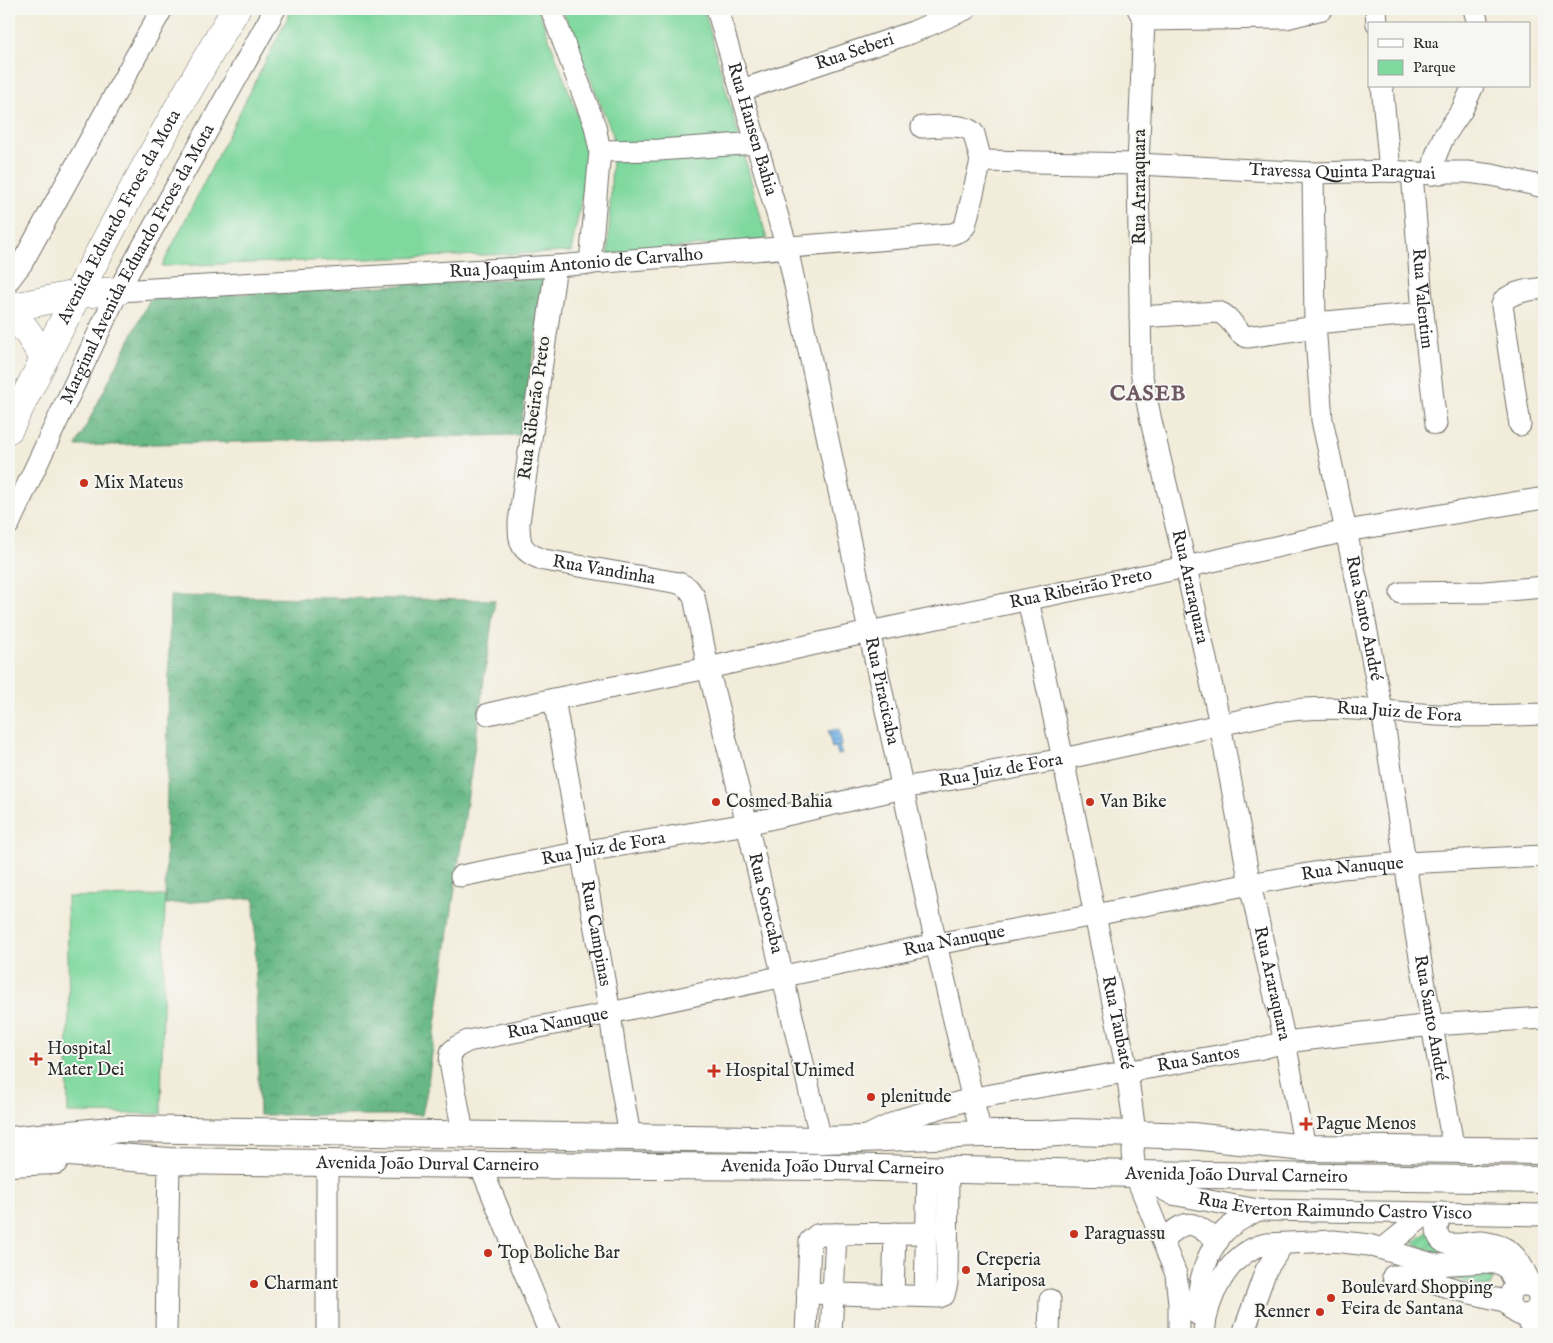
<svg xmlns="http://www.w3.org/2000/svg" width="1553" height="1343" font-family="'IM FELL English',serif">
  <style>
    .green { fill: #7fd89e; stroke: #558264 }
    .forest { fill: url(#forest-crowns); stroke: #497258 }
    .garden { fill: url(#garden-furrows); stroke: #558264 }
    .water { fill: url(#water-rules); stroke: #50708a }
    .lines { fill: none; stroke-linecap: round; stroke-linejoin: round }
    .minor-casing { stroke: #716f68; stroke-width: 23 }
    .major-casing { stroke: #716f68; stroke-width: 28 }
    .highway-casing { stroke: #716f68; stroke-width: 29 }
    .minor { stroke: #fff; stroke-width: 21 }
    .major { stroke: #fff; stroke-width: 26 }
    .highway { stroke: #fff; stroke-width: 28 }
    .poi-dot { fill: #c8321e; stroke: #f6f6f2; stroke-width: 2 }
    .labels { text-anchor: middle; dominant-baseline: central; stroke-width: 4; stroke-linejoin: round; paint-order: stroke }
    .street-label { font-size: 18px; fill: #2b2b2b; stroke: #f6f6f2 }
    .poi-label { font-size: 18px; fill: #2b2b2b; stroke: #f6f6f2; text-anchor: start }
    .district-label { font-size: 22px; font-weight: bold; letter-spacing: 1px; fill: #6e5862; stroke: #f6f6f2 }
  </style>
  <defs>
    <pattern id="forest-crowns" width="20" height="18" patternUnits="userSpaceOnUse" patternTransform="scale(1.25)"><rect width="20" height="18" fill="#67b885"/><path d="M2 6a3 3 0 1 1 6 0M12 15a3 3 0 1 1 6 0" fill="none" stroke="#55966d"/></pattern>
    <pattern id="garden-furrows" width="10" height="10" patternUnits="userSpaceOnUse" patternTransform="scale(1.25)"><rect width="10" height="10" fill="#7fd89e"/><path d="M-1 1l2-2M0 10L10 0M9 11l2-2" fill="none" stroke="#6eba88"/></pattern>
    <pattern id="water-rules" width="6" height="5" patternUnits="userSpaceOnUse" patternTransform="scale(1.25)"><rect width="6" height="5" fill="#76b5e9"/><path d="M0 2.5h6" fill="none" stroke="#6193bd"/></pattern>
  </defs>
  <rect width="100%" height="100%" fill="#f6f6f2"/>
  <filter id="ink" filterUnits="userSpaceOnUse"><feTurbulence type="fractalNoise" baseFrequency=".02" numOctaves="2"/><feDisplacementMap in="SourceGraphic" scale="10" xChannelSelector="R" yChannelSelector="G"/><feConvolveMatrix kernelMatrix="1 2 1 2 8 2 1 2 1" color-interpolation-filters="sRGB"/></filter>
  <filter id="wash" filterUnits="userSpaceOnUse"><feTurbulence type="fractalNoise" baseFrequency=".0096" numOctaves="4" result="noise"/><feDisplacementMap in="SourceGraphic" scale="20" xChannelSelector="R" yChannelSelector="G"/><feGaussianBlur stdDeviation="1.12" result="paint"/><feColorMatrix in="noise" values="0 0 0 0 0 0 0 0 0 0 0 0 0 0 0 0 0 1.4 0 .05"/><feComposite in="paint" operator="in"/></filter>
  <g filter="url(#wash)">
    <rect width="100%" height="100%" fill="#f2ecda"/>
    <g class="green">
      <path d="M292,9H538L580,121L590,155L571,252L162,266Z"/>
      <path d="M562,9H704L767,239L608,254L613,135Z"/>
      <path d="M165,896L161,1114L68,1113L67,1051L69,1016L67,897Z"/>
    </g>
    <g class="forest">
      <path d="M546,277L519,435L76,446L150,299Z"/>
      <path d="M170,596L495,600L427,1090L422,1115H259L254,898L165,904Z"/>
    </g>
    <g class="garden">
      <path d="M1431,1229L1443,1256L1413,1243Z"/>
      <path d="M1487,1272L1493,1279L1490,1286L1481,1287L1448,1276Z"/>
    </g>
    <path class="water" d="M839,729L842,744L839,746L842,754L838,755L836,747L832,748L828,731Z"/>
  </g>
  <g filter="url(#ink)">
    <g class="lines">
      <defs>
        <g id="minor">
          <path d="M551,9L595,126L600,151L590,264"/>
          <path id="s1" d="M717,9L787,248L936,944L981,1134"/>
          <path id="s2" d="M1138,9L1144,20L1138,164L1141,371L1151,421L1186,567L1220,724L1250,884L1285,1042L1305,1148"/>
          <path d="M1376,9L1377,24"/>
          <path d="M1474,9L1478,24"/>
          <path d="M1144,20L1286,18L1322,9"/>
          <path d="M1382,86L1390,171"/>
          <path id="s3" d="M742,90L913,32L966,9"/>
          <path d="M922,127C935,127 966,122 974,134L981,161"/>
          <path d="M600,151L659,150L757,143"/>
          <path id="s4" d="M1313,173L1315,323L1322,420L1360,596L1382,710L1416,934L1454,1151"/>
          <path id="s5" d="M1412,173L1423,313L1436,424"/>
          <path d="M1432,174L1436,155L1443,138L1462,110L1473,86"/>
          <path id="s6" d="M556,266L519,522C519,545 521,552 544,560L679,583L688,588L694,596L708,668L747,824L821,1140"/>
          <path d="M9,280L22,263L162,9"/>
          <path id="s7" d="M118,291L556,266L952,234L960,231L965,226L981,161L1138,164L1313,173L1390,171L1432,174L1448,172H1467L1492,175L1544,187"/>
          <path d="M1140,317L1218,312C1233,317 1234,332 1247,337L1316,327"/>
          <path d="M1315,323L1423,313"/>
          <path d="M1520,425L1502,305L1504,300C1516,291 1530,290 1544,288"/>
          <path id="s8" d="M9,524L118,291L275,9"/>
          <path d="M1401,593L1485,592L1544,587"/>
          <path id="s9" d="M1028,600L1063,759L1127,1071L1135,1133L1133,1152L1135,1174L1176,1274L1179,1304V1334"/>
          <path id="s10" d="M554,699L610,1013L615,1051L630,1136"/>
          <path id="s11" d="M488,714L554,699L708,668L869,632L1186,567L1346,531L1544,498"/>
          <path id="s12" d="M461,876L581,852L747,824L903,788L1063,759L1284,711C1335,704 1386,712 1437,715C1472,717 1509,715 1544,714"/>
          <path id="s13" d="M463,1133L450,1062L451,1052L458,1046L468,1041L610,1013L936,944L1095,915L1250,884L1342,868L1406,863L1544,856"/>
          <path id="s14" d="M863,1138L902,1119L974,1098L1258,1049L1285,1042L1432,1025L1544,1018"/>
          <path d="M480,1165L550,1334"/>
          <path id="s15" d="M1135,1174L1172,1194L1258,1210L1544,1215"/>
          <path d="M1441,1213C1440,1218 1438,1223 1437,1228C1437,1254 1468,1241 1481,1242C1488,1243 1498,1245 1504,1248C1519,1255 1526,1275 1533,1288"/>
          <path d="M1163,1240C1189,1217 1191,1221 1218,1241"/>
          <path d="M1384,1248L1426,1214"/>
          <path d="M1393,1276C1416,1274 1436,1284 1458,1290C1475,1294 1492,1298 1509,1302"/>
          <circle cx="1524" cy="1300" r="15"/>
          <path d="M807,1293L939,1297L944,1295L947,1283L948,1169"/>
          <path d="M893,1295L895,1233"/>
          <path d="M925,1296L928,1169"/>
          <path d="M1197,1314C1197,1286 1206,1251 1225,1231C1234,1222 1247,1216 1258,1210"/>
          <path d="M1525,1315L1535,1334"/>
          <path d="M166,1334L169,1161"/>
          <path d="M327,1334V1162"/>
          <path d="M806,1334L810,1241L817,1235L824,1234L927,1233"/>
          <path d="M831,1334L836,1234"/>
          <path d="M1049,1334L1050,1300"/>
          <path d="M1204,1334C1206,1300 1228,1252 1266,1244L1333,1241L1369,1245L1436,1265L1486,1262L1497,1263L1505,1266L1510,1272L1516,1287"/>
          <path d="M1243,1334L1266,1270L1283,1244"/>
        </g>
        <g id="major">
          <path d="M9,1140L121,1129L821,1140L861,1139L981,1134H1041L1074,1132L1192,1136L1305,1148L1544,1151"/>
          <path id="s16" d="M32,1150L169,1161L480,1165L836,1167L1135,1174L1544,1180"/>
          <path d="M9,1163L55,1161"/>
        </g>
        <g id="highway">
          <path d="M9,308L77,294L118,291"/>
          <path d="M9,308L28,333L44,358"/>
          <path id="s17" d="M9,429C80,286 154,145 236,9"/>
        </g>
      </defs>
      <use href="#minor" class="minor-casing"/>
      <use href="#major" class="major-casing"/>
      <use href="#highway" class="highway-casing"/>
      <use href="#minor" class="minor"/>
      <use href="#major" class="major"/>
      <use href="#highway" class="highway"/>
    </g>
  </g>
  <g class="poi-dot">
    <circle cx="84" cy="483" r="5"/>
    <circle cx="716" cy="802" r="5"/>
    <circle cx="1090" cy="802" r="5"/>
    <path d="M33.5 1051.5h5v5h5v5h-5v5h-5v-5h-5v-5h5z"/>
    <path d="M711.5 1063.5h5v5h5v5h-5v5h-5v-5h-5v-5h5z"/>
    <circle cx="871" cy="1097" r="5"/>
    <path d="M1303.5 1116.5h5v5h5v5h-5v5h-5v-5h-5v-5h5z"/>
    <circle cx="1074" cy="1234" r="5"/>
    <circle cx="488" cy="1253" r="5"/>
    <circle cx="966" cy="1270" r="5"/>
    <circle cx="254" cy="1284" r="5"/>
    <circle cx="1331" cy="1298" r="5"/>
    <circle cx="1320" cy="1312" r="5"/>
  </g>
  <g class="labels">
    <g class="street-label">
      <text stroke="none"><textPath href="#s3" startOffset="119">Rua Seberi</textPath></text>
      <text stroke="none"><textPath href="#s1" startOffset="125">Rua Hansen Bahia</textPath></text>
      <text stroke="none"><textPath href="#s7" startOffset="1280">Travessa Quinta Paraguai</textPath></text>
      <text transform="translate(1140 187) rotate(-90)">Rua Araraquara</text>
      <text stroke="none"><textPath href="#s17" startOffset="239">Avenida Eduardo Froes da Mota</textPath></text>
      <text stroke="none"><textPath href="#s8" startOffset="290">Marginal Avenida Eduardo Froes da Mota</textPath></text>
      <text stroke="none"><textPath href="#s7" startOffset="459">Rua Joaquim Antonio de Carvalho</textPath></text>
      <text stroke="none"><textPath href="#s5" startOffset="126">Rua Valentim</textPath></text>
      <text transform="translate(535 408) rotate(-82)">Rua Ribeirão Preto</text>
      <text stroke="none"><textPath href="#s6" startOffset="370">Rua Vandinha</textPath></text>
      <text stroke="none"><textPath href="#s2" startOffset="585">Rua Araraquara</textPath></text>
      <text stroke="none"><textPath href="#s11" startOffset="606">Rua Ribeirão Preto</textPath></text>
      <text stroke="none"><textPath href="#s4" startOffset="450">Rua Santo André</textPath></text>
      <text stroke="none"><textPath href="#s1" startOffset="702">Rua Piracicaba</textPath></text>
      <text stroke="none"><textPath href="#s12" startOffset="955">Rua Juiz de Fora</textPath></text>
      <text stroke="none"><textPath href="#s12" startOffset="550">Rua Juiz de Fora</textPath></text>
      <text stroke="none"><textPath href="#s12" startOffset="145">Rua Juiz de Fora</textPath></text>
      <text stroke="none"><textPath href="#s13" startOffset="1004">Rua Nanuque</textPath></text>
      <text stroke="none"><textPath href="#s6" startOffset="782">Rua Sorocaba</textPath></text>
      <text stroke="none"><textPath href="#s10" startOffset="238">Rua Campinas</textPath></text>
      <text stroke="none"><textPath href="#s13" startOffset="599">Rua Nanuque</textPath></text>
      <text stroke="none"><textPath href="#s2" startOffset="990">Rua Araraquara</textPath></text>
      <text stroke="none"><textPath href="#s4" startOffset="855">Rua Santo André</textPath></text>
      <text stroke="none"><textPath href="#s13" startOffset="194">Rua Nanuque</textPath></text>
      <text stroke="none"><textPath href="#s9" startOffset="432">Rua Taubaté</textPath></text>
      <text stroke="none"><textPath href="#s14" startOffset="346">Rua Santos</textPath></text>
      <text stroke="none"><textPath href="#s16" startOffset="396">Avenida João Durval Carneiro</textPath></text>
      <text stroke="none"><textPath href="#s16" startOffset="801">Avenida João Durval Carneiro</textPath></text>
      <text stroke="none"><textPath href="#s16" startOffset="1205">Avenida João Durval Carneiro</textPath></text>
      <text stroke="none"><textPath href="#s15" startOffset="206">Rua Everton Raimundo Castro Visco</textPath></text>
    </g>
    <g class="poi-label">
      <text x="94" y="483">Mix Mateus</text>
      <text x="726" y="802">Cosmed Bahia</text>
      <text x="1100" y="802">Van Bike</text>
      <text x="47" y="1049">Hospital<tspan x="47" dy="21">Mater Dei</tspan></text>
      <text x="725" y="1071">Hospital Unimed</text>
      <text x="881" y="1097">plenitude</text>
      <text x="1316" y="1124">Pague Menos</text>
      <text x="1084" y="1234">Paraguassu</text>
      <text x="498" y="1253">Top Boliche Bar</text>
      <text x="976" y="1260">Creperia<tspan x="976" dy="21">Mariposa</tspan></text>
      <text x="264" y="1284">Charmant</text>
      <text x="1341" y="1288">Boulevard Shopping<tspan x="1341" dy="21">Feira de Santana</tspan></text>
      <text x="1310" y="1312" text-anchor="end">Renner</text>
    </g>
    <g class="district-label">
      <text x="1148" y="394">CASEB</text>
    </g>
  </g>
  <rect width="1553" height="1343" fill="none" stroke="#f6f6f2" stroke-width="30"/>
  <rect x="1368" y="22" width="162" height="65" fill="#f6f6f2" stroke="#a5a5a2"/>
  <rect x="1378" y="39" width="25" height="8" fill="#ffffff" stroke="#a5a5a2"/>
  <text x="1413" y="48" font-size="15" fill="#2b2b2b">Rua</text>
  <rect x="1378" y="60" width="25" height="15" fill="#7fd89e" stroke="#a5a5a2"/>
  <text x="1413" y="72" font-size="15" fill="#2b2b2b">Parque</text>
</svg>
